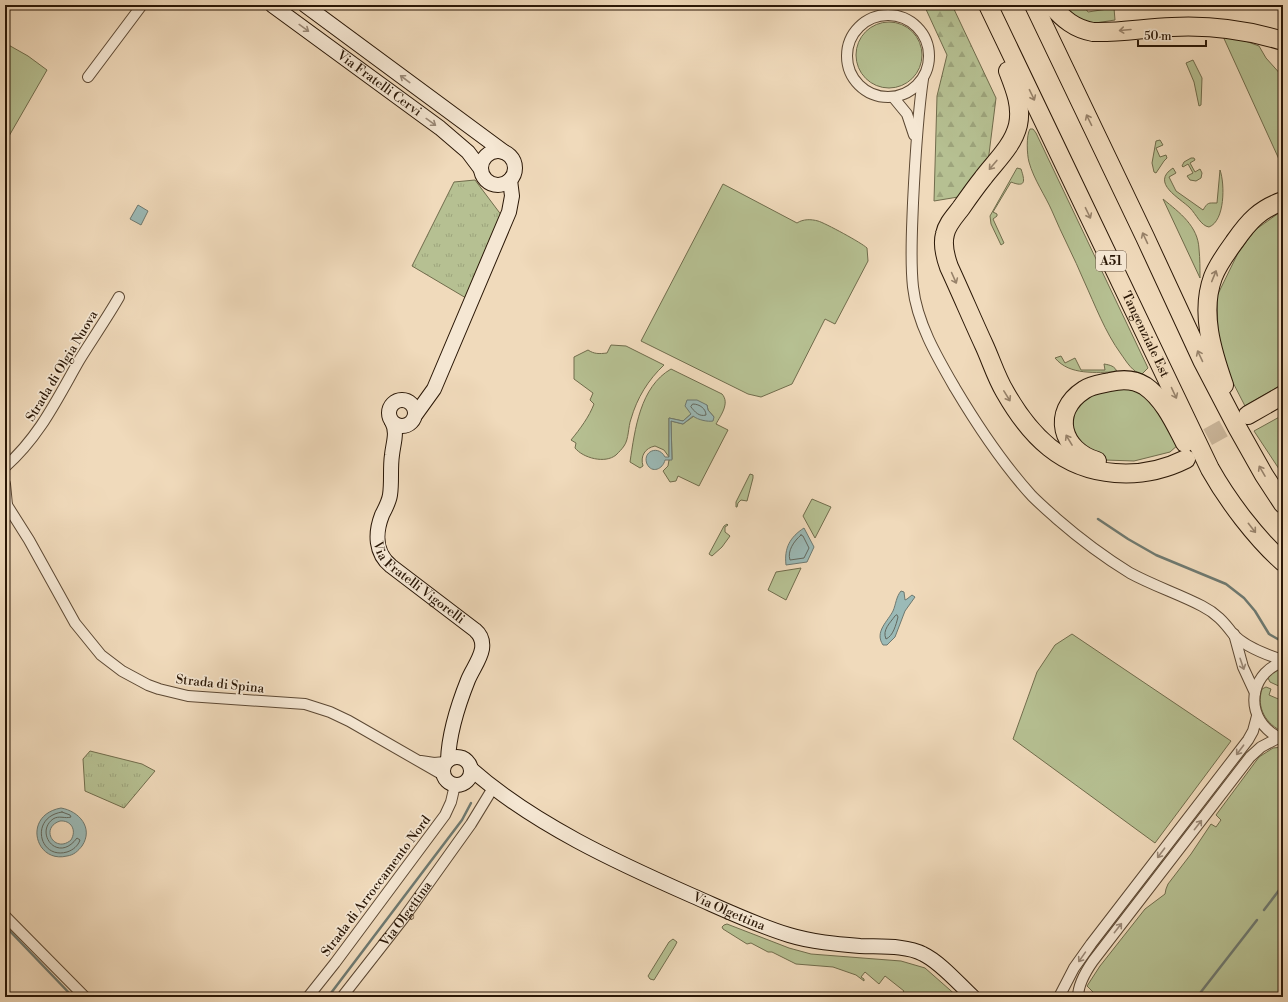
<svg xmlns="http://www.w3.org/2000/svg" width="1288" height="1002" font-family="'Libre Bodoni',serif">
  <style>
    .green { fill: #b6c092; stroke: #706c4c }
    .forest { fill: url(#forest-firs); stroke: #706c4c }
    .park { fill: url(#park-tufts); stroke: #706c4c }
    .water { fill: #9bbab7; stroke: #6e7970; fill-rule: evenodd }
    .lines { fill: none; stroke-linecap: round; stroke-linejoin: round }
    .shore { stroke: #62685e; stroke-width: 1 }
    .stream { stroke: #6e7970; stroke-width: 2.5 }
    .highway-tunnel { stroke: #c8b397; stroke-width: 18; stroke-dasharray: 18 9; stroke-linecap: butt }
    .street-casing { stroke: #5c4833; stroke-width: 12 }
    .secondary-casing { stroke: #2a1706; stroke-width: 16 }
    .highway-casing { stroke: #2a1706; stroke-width: 20 }
    .street { stroke: #f5e7d3; stroke-width: 10 }
    .secondary { stroke: #f5e7d3; stroke-width: 14 }
    .highway { stroke: #f0dabb; stroke-width: 18 }
    .oneway { stroke: #9a8977 }
    .oneway2 { stroke: #97826a }
    .labels { text-anchor: middle; dominant-baseline: central; stroke-width: 3.5; stroke-linejoin: round; paint-order: stroke }
    .shield { fill: #f5e7d3; stroke: #675544; stroke-width: 1 }
    .shield-label { font-size: 12px; font-weight: bold; fill: #2a1706 }
    .street-label { font-size: 13px; fill: #2a1706; stroke: #f5e7d3 }
  </style>
  <defs>
    <pattern id="forest-firs" width="22" height="20" patternUnits="userSpaceOnUse"><rect width="22" height="20" fill="#b6c092"/><path d="M5 1l3.5 6h-7zM16 11l3.5 6h-7z" fill="#9da47c"/></pattern>
    <pattern id="park-tufts" width="24" height="20" patternUnits="userSpaceOnUse"><rect width="24" height="20" fill="#b6c092"/><path d="M3 7l-1-3M5 7V3M7 7l1-3M15 17l-1-3M17 17v-4M19 17l1-3" fill="none" stroke="#9da47c"/></pattern>
  </defs>
  <rect width="100%" height="100%" fill="#f0dabb"/>
  <filter id="stains"><feTurbulence type="fractalNoise" baseFrequency=".005" numOctaves="4"/><feColorMatrix values="0 0 0 0 .2 0 0 0 0 .09 0 0 0 0 .02 0 0 0 .5 -.17"/></filter>
  <radialGradient id="worn" r=".72"><stop offset=".6" stop-color="#630" stop-opacity="0"/><stop offset="1" stop-color="#630" stop-opacity=".3"/></radialGradient>
  <g class="green">
    <path d="M1064,5H1083L1088,12L1114,8L1115,20L1089,24L1075,18Z"/>
    <circle cx="889" cy="55" r="33"/>
    <path d="M1221,32L1259,46L1266,58L1283,77V168Z"/>
    <path d="M5,43L28,56L47,70L5,143Z"/>
    <path d="M1193,60L1202,78L1201,105L1199,106L1194,82L1186,63Z"/>
    <path d="M1030,129H1033L1036,133L1148,368L1142,374C1133,373 1126,361 1121,354C1105,332 1095,305 1084,281C1074,257 1062,235 1052,211C1045,195 1034,180 1029,162C1027,155 1026,135 1030,129Z"/>
    <path d="M1160,140L1163,145L1156,148L1160,157L1166,155L1167,158L1164,161L1156,173L1154,172L1152,163L1156,141Z"/>
    <path d="M1191,158H1194L1195,160L1190,163L1195,172L1200,169L1202,173L1201,178L1196,181L1190,180L1187,176L1193,173L1188,164L1183,167L1182,166L1184,162Z"/>
    <path d="M1017,168L1021,169C1025,181 1026,188 1011,182L993,212L997,214V216L993,219L1004,243L1001,245L991,224L990,216Z"/>
    <path d="M1173,168L1176,173L1169,177L1176,191L1203,210C1208,202 1208,203 1217,203L1220,170C1225,184 1225,221 1209,227C1201,226 1196,214 1190,208C1180,198 1150,183 1173,168Z"/>
    <path d="M723,184L797,223C803,219 811,219 818,221C825,223 862,243 867,248L868,261L835,324L825,319L792,384L761,397L748,394L641,341Z"/>
    <path d="M1163,199C1180,213 1198,226 1199,249C1200,259 1200,268 1200,278Z"/>
    <path d="M1283,210V384L1245,406L1225,367L1218,335L1217,296L1238,253L1255,230Z"/>
    <path d="M611,345L626,346L664,365C648,380 637,398 631,419C628,427 629,439 624,446C622,449 619,452 616,455C605,464 583,458 575,448L576,443L571,440C580,429 589,417 594,404L590,400L593,393L574,379V357L588,350C594,354 599,354 607,353Z"/>
    <path d="M1061,356L1065,363L1075,358L1081,370H1105L1104,364C1110,365 1115,366 1117,372C1096,372 1070,376 1055,358Z"/>
    <path d="M671,369L722,394C730,403 721,415 716,424L728,430L699,486L678,476L676,481L670,482L663,471L668,466L669,460L672,459L671,421L683,424L694,416L714,417L708,410L707,405L691,414L683,421L669,418V457L664,450L655,446C645,448 640,456 643,466L640,468L630,462C635,429 640,387 671,369Z"/>
    <path d="M1117,387L1139,390L1149,395L1179,444L1170,452L1134,461L1105,460L1073,436C1073,430 1073,423 1074,417C1077,394 1099,392 1117,387Z"/>
    <path d="M1283,415V475L1254,431Z"/>
    <path d="M750,474L753,475V478L747,501L741,500L738,503L737,507H736V502Z"/>
    <path d="M812,499L831,507L815,538L803,516Z"/>
    <path d="M727,524L728,525L725,527V532L730,536L722,547L712,556L709,554L724,526Z"/>
    <path d="M801,568L786,600L768,590L776,572Z"/>
    <path d="M1072,634L1231,741L1155,843L1013,739L1037,672L1055,645Z"/>
    <path d="M1283,668L1282,679H1283V688L1270,682L1268,678L1274,672Z"/>
    <path d="M1266,687L1271,689L1269,695L1283,701V732C1266,724 1256,708 1262,689Z"/>
    <path d="M1283,747V997H1095L1093,992L1087,986L1100,966L1145,909L1165,894L1166,889L1168,884L1191,854L1211,824L1216,827L1221,820L1216,815L1259,757L1273,748Z"/>
    <path d="M727,924L789,948L811,954L901,961L925,968L958,997H923L919,994L917,997H899L904,991L885,976L879,984L865,972L861,977L864,979V981L856,975L833,967L796,964L772,952H768L751,943L747,944L723,929L722,927L724,925Z"/>
    <path d="M673,939L677,942L675,946L654,980L650,979L648,976L669,942Z"/>
  </g>
  <path class="forest" d="M924,5H952L996,98L988,162L958,197L934,201L937,96L947,55Z"/>
  <g class="park">
    <path d="M475,180L502,216L466,298L412,266L454,182Z"/>
    <path d="M90,751L142,764L155,771L124,808L85,791L83,759Z"/>
  </g>
  <g class="water">
    <path d="M138,205L148,211L141,225L130,219Z"/>
    <path d="M687,400H697L707,405L708,410L714,417L713,421C708,422 698,420 693,416L683,424L671,421L672,460H665C663,469 652,474 647,464C642,452 658,444 665,457H669V418L683,421L691,414L685,406Z"/>
    <path d="M804,528L814,547L807,562L786,565C784,548 790,537 804,528Z"/>
    <path d="M901,591L904,592L905,600L907,599L912,595L915,597L905,611L895,637L887,645H883C874,632 888,621 893,611C896,604 896,597 901,591Z"/>
    <path d="M61,808C79,811 94,828 82,846C78,851 74,855 67,856C35,864 22,815 61,808ZM60,821C71,820 77,830 71,840C55,854 39,828 60,821Z"/>
  </g>
  <g class="lines">
    <g class="shore">
      <path d="M693,404C700,404 706,409 706,415C699,417 695,412 691,407Z"/>
      <path d="M801,535L803,536L809,548L804,558L790,560C787,551 794,541 801,535Z"/>
      <path d="M897,615L898,617C896,625 893,636 886,639C882,630 890,623 895,616Z"/>
      <path d="M62,812L70,815L71,817C65,819 59,815 53,819C34,833 58,864 77,838L80,840C78,846 73,850 67,852C39,860 29,817 62,812Z"/>
    </g>
    <g class="stream">
      <path d="M1098,519L1128,539L1156,555L1226,584L1244,598L1255,611L1269,634L1283,642"/>
      <path d="M1264,910L1283,885"/>
      <path d="M5,926L73,997"/>
      <path d="M328,997L462,820L471,803"/>
      <path d="M1197,997L1257,920"/>
    </g>
    <path class="highway-tunnel" d="M1184,450L1248,415"/>
    <defs>
      <g id="street">
        <circle cx="888" cy="56" r="41"/>
        <path d="M88,77L142,5"/>
        <path d="M923,79C917,120 915,162 913,203C912,231 910,259 913,287C917,323 937,357 955,388C977,425 1002,463 1032,496C1040,504 1048,511 1057,519C1080,539 1104,557 1130,573C1154,586 1179,594 1202,606C1216,613 1224,622 1233,634C1245,647 1267,655 1283,660"/>
        <path d="M893,97L907,114L914,135"/>
        <path d="M5,467C40,436 57,399 80,359C93,338 107,318 119,297"/>
        <path d="M5,484L7,505"/>
        <path d="M5,502L29,540L75,623L101,655L122,671L148,685L159,689L188,696L305,704L330,712L349,721L443,775"/>
        <path d="M1234,634L1243,667L1255,693"/>
        <path d="M1283,662C1254,671 1244,707 1267,729C1271,733 1277,737 1283,738"/>
        <path d="M421,761L434,763L445,762"/>
        <path d="M5,916L85,997"/>
        <path d="M308,997L335,963L445,815L451,802L455,785"/>
        <path id="s1" d="M342,997L403,919L471,824L493,788"/>
        <path d="M1059,997L1074,968L1091,944L1248,740L1253,731L1257,716"/>
        <path d="M1078,997C1078,984 1086,971 1093,961L1250,757L1261,747L1280,737"/>
      </g>
      <g id="secondary">
        <path id="s2" d="M272,5L440,128L468,152L480,168"/>
        <path d="M305,5L504,152"/>
        <circle cx="498" cy="168" r="17"/>
        <circle cx="402" cy="413" r="13"/>
        <path d="M416,414L434,389L509,212L512,196L510,180"/>
        <path id="s3" d="M392,422C398,432 393,444 392,455C390,468 392,482 390,495C389,502 385,509 382,515C375,533 375,553 391,566L475,630C481,635 483,642 482,649C480,660 472,670 468,680C458,705 449,732 448,760"/>
        <circle cx="457" cy="771" r="14"/>
        <path id="s4" d="M471,769C533,824 618,863 693,896C725,910 756,925 789,935C812,942 836,944 860,946C879,947 906,945 923,954C940,962 959,984 973,997"/>
      </g>
      <g id="highway">
        <path id="s5" d="M988,5L1210,469C1228,501 1256,538 1283,562"/>
        <path d="M1034,5L1145,237L1202,360L1237,427L1264,475L1283,504"/>
        <path d="M1051,5C1063,19 1075,29 1093,32C1119,33 1145,28 1172,27C1210,25 1247,30 1283,41"/>
        <path d="M1008,71C1015,89 1022,106 1018,125C1013,146 995,162 983,178C975,188 968,198 961,208C955,216 947,224 945,234C942,245 945,256 949,267C961,293 972,319 984,345C991,360 996,377 1005,392C1030,436 1062,469 1115,473C1140,475 1164,470 1186,459"/>
        <path d="M1224,385C1212,351 1200,312 1213,277C1218,264 1227,252 1235,241C1249,221 1260,209 1283,201"/>
        <path d="M1248,415L1283,395"/>
        <path d="M1097,461C1062,451 1050,412 1084,390C1091,385 1101,384 1110,382C1122,379 1134,379 1145,386C1164,399 1175,424 1185,443"/>
      </g>
    </defs>
    <use href="#street" class="street-casing"/>
    <use href="#secondary" class="secondary-casing"/>
    <use href="#highway" class="highway-casing"/>
    <use href="#street" class="street"/>
    <use href="#secondary" class="secondary"/>
    <use href="#highway" class="highway"/>
  </g>
  <defs><path id="oneway-shaft" d="M-6 0H5M1.5-3L5.5 0L1.5 3" fill="none" stroke-width="1.6" stroke-linecap="round" stroke-linejoin="round"/></defs>
  <g class="oneway">
    <use href="#oneway-shaft" transform="translate(304 28) rotate(36)"/>
    <use href="#oneway-shaft" transform="translate(405 79) rotate(-143)"/>
    <use href="#oneway-shaft" transform="translate(431 122) rotate(36)"/>
    <use href="#oneway-shaft" transform="translate(1242 664) rotate(71)"/>
    <use href="#oneway-shaft" transform="translate(1240 750) rotate(127)"/>
    <use href="#oneway-shaft" transform="translate(1198 825) rotate(-52)"/>
    <use href="#oneway-shaft" transform="translate(1161 853) rotate(127)"/>
    <use href="#oneway-shaft" transform="translate(1118 928) rotate(-52)"/>
    <use href="#oneway-shaft" transform="translate(1082 957) rotate(125)"/>
  </g>
  <g class="oneway2">
    <use href="#oneway-shaft" transform="translate(1125 30) rotate(175)"/>
    <use href="#oneway-shaft" transform="translate(1032 95) rotate(64)"/>
    <use href="#oneway-shaft" transform="translate(1089 120) rotate(-116)"/>
    <use href="#oneway-shaft" transform="translate(993 165) rotate(130)"/>
    <use href="#oneway-shaft" transform="translate(1088 213) rotate(64)"/>
    <use href="#oneway-shaft" transform="translate(1145 238) rotate(-115)"/>
    <use href="#oneway-shaft" transform="translate(1214 276) rotate(-68)"/>
    <use href="#oneway-shaft" transform="translate(954 278) rotate(66)"/>
    <use href="#oneway-shaft" transform="translate(1200 356) rotate(-115)"/>
    <use href="#oneway-shaft" transform="translate(1174 393) rotate(65)"/>
    <use href="#oneway-shaft" transform="translate(1007 396) rotate(58)"/>
    <use href="#oneway-shaft" transform="translate(1069 440) rotate(-121)"/>
    <use href="#oneway-shaft" transform="translate(1262 471) rotate(-120)"/>
    <use href="#oneway-shaft" transform="translate(1252 528) rotate(52)"/>
  </g>
  <g class="labels">
    <rect class="shield" x="1096" y="251" width="30" height="20" rx="3"/>
    <g class="shield-label">
      <text x="1111" y="261">A51</text>
    </g>
    <g class="street-label">
      <text stroke="none"><textPath href="#s2" startOffset="133">Via Fratelli Cervi</textPath></text>
      <text stroke="none"><textPath href="#s5" startOffset="365">Tangenziale Est</textPath></text>
      <text transform="translate(62 366) rotate(-59)">Strada di Olgia Nuova</text>
      <text stroke="none"><textPath href="#s3" startOffset="182">Via Fratelli Vigorelli</textPath></text>
      <text transform="translate(220 684) rotate(6)">Strada di Spina</text>
      <text transform="translate(376 886) rotate(-53)">Strada di Arroccamento Nord</text>
      <text stroke="none"><textPath href="#s4" startOffset="296">Via Olgettina</textPath></text>
      <text stroke="none"><textPath href="#s1" startOffset="105">Via Olgettina</textPath></text>
    </g>
  </g>
  <rect width="1288" height="1002" fill="none" stroke="#f0dabb" stroke-width="20"/>
  <rect x="6" y="6" width="1276" height="990" fill="none" stroke="#2a1706" stroke-width="2"/>
  <rect x="10" y="10" width="1268" height="982" fill="none" stroke="#2a1706"/>
  <path d="M1138 40v6h68v-6" fill="none" stroke="#2a1706" stroke-width="2"/>
  <text x="1144" y="40" font-size="12" fill="#2a1706" stroke="#f5e7d3" stroke-width="3" paint-order="stroke">50 m</text>
  <rect width="100%" height="100%" filter="url(#stains)"/>
  <rect width="100%" height="100%" fill="url(#worn)"/>
</svg>
